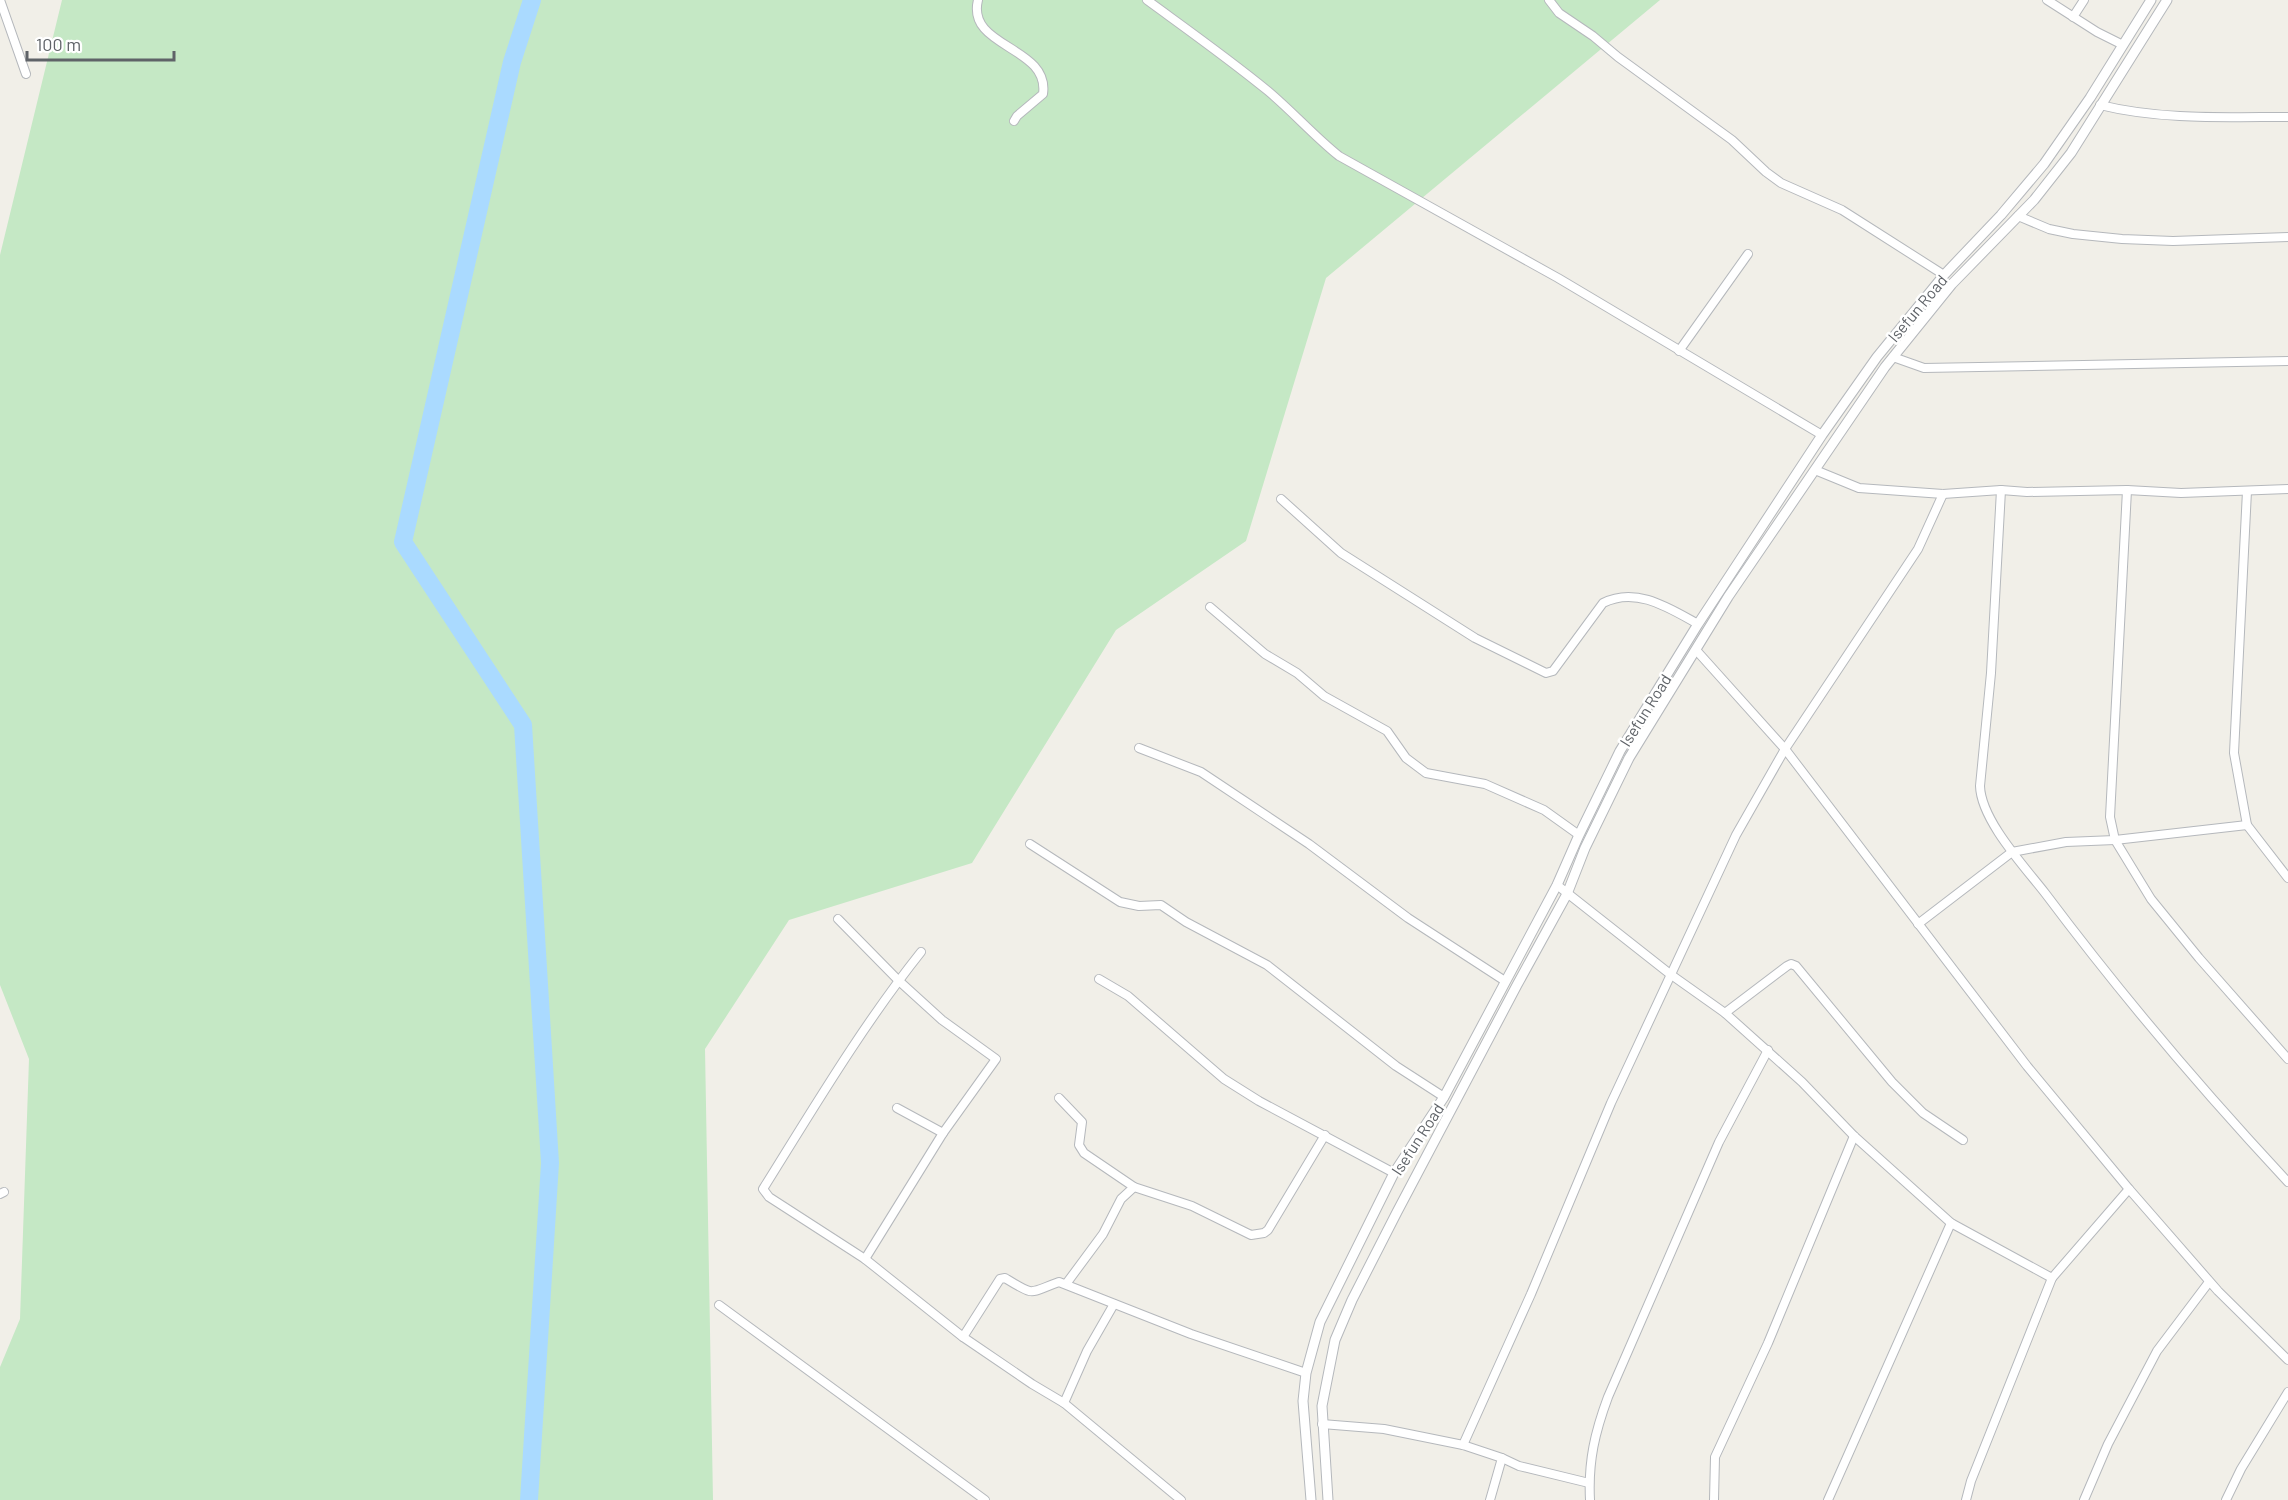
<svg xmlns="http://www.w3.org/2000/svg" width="2288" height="1500" font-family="Barlow,sans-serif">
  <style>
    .green { fill: #c5e8c5 }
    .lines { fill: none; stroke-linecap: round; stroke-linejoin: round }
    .river { stroke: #aadaff; stroke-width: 18 }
    .minor-casing { stroke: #b5b8bc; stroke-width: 10 }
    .tertiary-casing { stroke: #b5b8bc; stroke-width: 11 }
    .minor { stroke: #fff; stroke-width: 8 }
    .tertiary { stroke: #fff; stroke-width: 9 }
    .labels { text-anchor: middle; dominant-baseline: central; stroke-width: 5; stroke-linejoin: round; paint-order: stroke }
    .street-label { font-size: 16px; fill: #5f6368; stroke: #fff }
  </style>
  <rect width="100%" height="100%" fill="#f1efe8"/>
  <path class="green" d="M62,0H1660L1326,278L1246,541L1116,630L972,863L789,920L705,1049L713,1500H0V1367L20,1319L29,1059L0,985V255Z"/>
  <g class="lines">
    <path class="river" d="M529,1500L550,1163L523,725L403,542L512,62L532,0"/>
    <defs>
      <g id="minor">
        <path d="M0,0L26,74"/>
        <path d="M978,0C966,48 1050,46 1043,94L1017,116L1014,121"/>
        <path d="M1147,0C1188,30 1229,59 1268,91C1293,112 1314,136 1339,156L1558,278L1822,435"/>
        <path d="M1549,0L1559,13L1593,36L1618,57L1732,140L1766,172L1781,183L1842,210L1944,275"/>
        <path d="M2047,0L2097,32L2123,45"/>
        <path d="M2073,17L2084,0"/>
        <path d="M2100,105C2160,120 2226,117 2288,117"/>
        <path d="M2018,216L2049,229L2073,234L2122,239L2173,241L2288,237"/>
        <path d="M1679,351L1748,254"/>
        <path d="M1893,357L1924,368L2288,361"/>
        <path d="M1815,470L1859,488L1943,494L2001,490L2027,492L2127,490L2181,493L2288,489"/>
        <path d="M2001,490L1991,673L1980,786C1981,820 2024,866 2045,893C2120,993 2202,1090 2288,1182"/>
        <path d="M2127,490L2110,817L2115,840L2151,899L2199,958L2288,1059"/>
        <path d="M2247,491L2234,753L2247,825L2288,878"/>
        <path d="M1281,499L1341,553L1475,638L1546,673L1553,671L1603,603C1636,586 1669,608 1698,624"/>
        <path d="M1210,607L1265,654L1297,673L1324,696L1387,731L1406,758L1426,773L1485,784L1544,810L1579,835"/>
        <path d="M1696,650L1785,749L2027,1066L2129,1189L2218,1291L2288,1360"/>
        <path d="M1139,748L1201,772L1309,844L1408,918L1505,981"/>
        <path d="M1030,844L1120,902L1139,906L1161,905L1186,922L1267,965L1396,1066L1444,1097"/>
        <path d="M1557,885L1670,974L1725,1013L1802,1082L1854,1136L1951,1223L2052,1278"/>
        <path d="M838,919L898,980L942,1020L996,1059L943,1133L865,1259"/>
        <path d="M1918,924L2012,852L2066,842L2115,840L2247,825"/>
        <path d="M921,952C862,1026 813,1109 763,1189L769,1197L865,1259L963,1337L1032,1384L1064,1403L1181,1500"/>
        <path d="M1099,979L1128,996L1224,1079L1259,1101L1394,1173"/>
        <path d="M1725,1013L1787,966L1791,964L1796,966L1892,1082L1923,1113L1963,1140"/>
        <path d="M1059,1098L1082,1122L1079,1145L1084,1153L1134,1187L1192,1206L1251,1235L1264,1233L1268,1230L1325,1135"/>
        <path d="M897,1108L943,1133"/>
        <path d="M0,1194L4,1192"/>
        <path d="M1066,1284L1103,1234L1121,1199L1134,1187"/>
        <path d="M719,1305L985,1500"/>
        <path d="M963,1337L1000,1279L1005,1278C1036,1297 1028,1293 1059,1282L1191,1334L1306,1373"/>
        <path d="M1064,1403L1087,1351L1114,1304"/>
        <path d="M1322,1424L1384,1429L1463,1445L1502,1458L1519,1466L1589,1483"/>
        <path d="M1463,1445L1531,1294L1611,1103L1736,835L1785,749L1918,549L1943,494"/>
        <path d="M1490,1500L1502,1458"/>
        <path d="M1590,1500C1588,1461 1595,1432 1608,1397L1719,1142L1768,1050"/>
        <path d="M1714,1500L1715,1457L1768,1343L1854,1136"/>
        <path d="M1828,1500L1951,1223"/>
        <path d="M1966,1500L1971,1481L2052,1278L2129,1189"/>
        <path d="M2084,1500L2108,1444L2157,1351L2209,1282"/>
        <path d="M2226,1500L2241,1469L2288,1392"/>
      </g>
      <g id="tertiary">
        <path d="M1311,1500L1303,1401L1306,1373L1320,1322L1394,1173L1444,1097L1557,885L1579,835L1620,751L1698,624L1822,435L1877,357L1944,275L2001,215L2044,164L2090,98L2151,0"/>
        <path d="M1328,1500L1322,1406L1335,1340L1352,1300L1397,1212L1517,985L1567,894L1585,848L1629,758L1728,597L1885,367L1952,284L2034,200L2071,153L2167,0"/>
      </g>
    </defs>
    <use href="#minor" class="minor-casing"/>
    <use href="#tertiary" class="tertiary-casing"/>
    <use href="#minor" class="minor"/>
    <use href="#tertiary" class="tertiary"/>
  </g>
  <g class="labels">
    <g class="street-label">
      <text transform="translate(1917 308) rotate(-50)">Isefun Road</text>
      <text transform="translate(1645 710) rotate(-58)">Isefun Road</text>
      <text transform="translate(1417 1139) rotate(-57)">Isefun Road</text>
    </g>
  </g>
  <path d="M27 51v9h147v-9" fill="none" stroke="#5f6368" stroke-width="3"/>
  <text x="36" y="51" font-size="18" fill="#5f6368" stroke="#ffffff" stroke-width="4.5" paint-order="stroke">100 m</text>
</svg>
